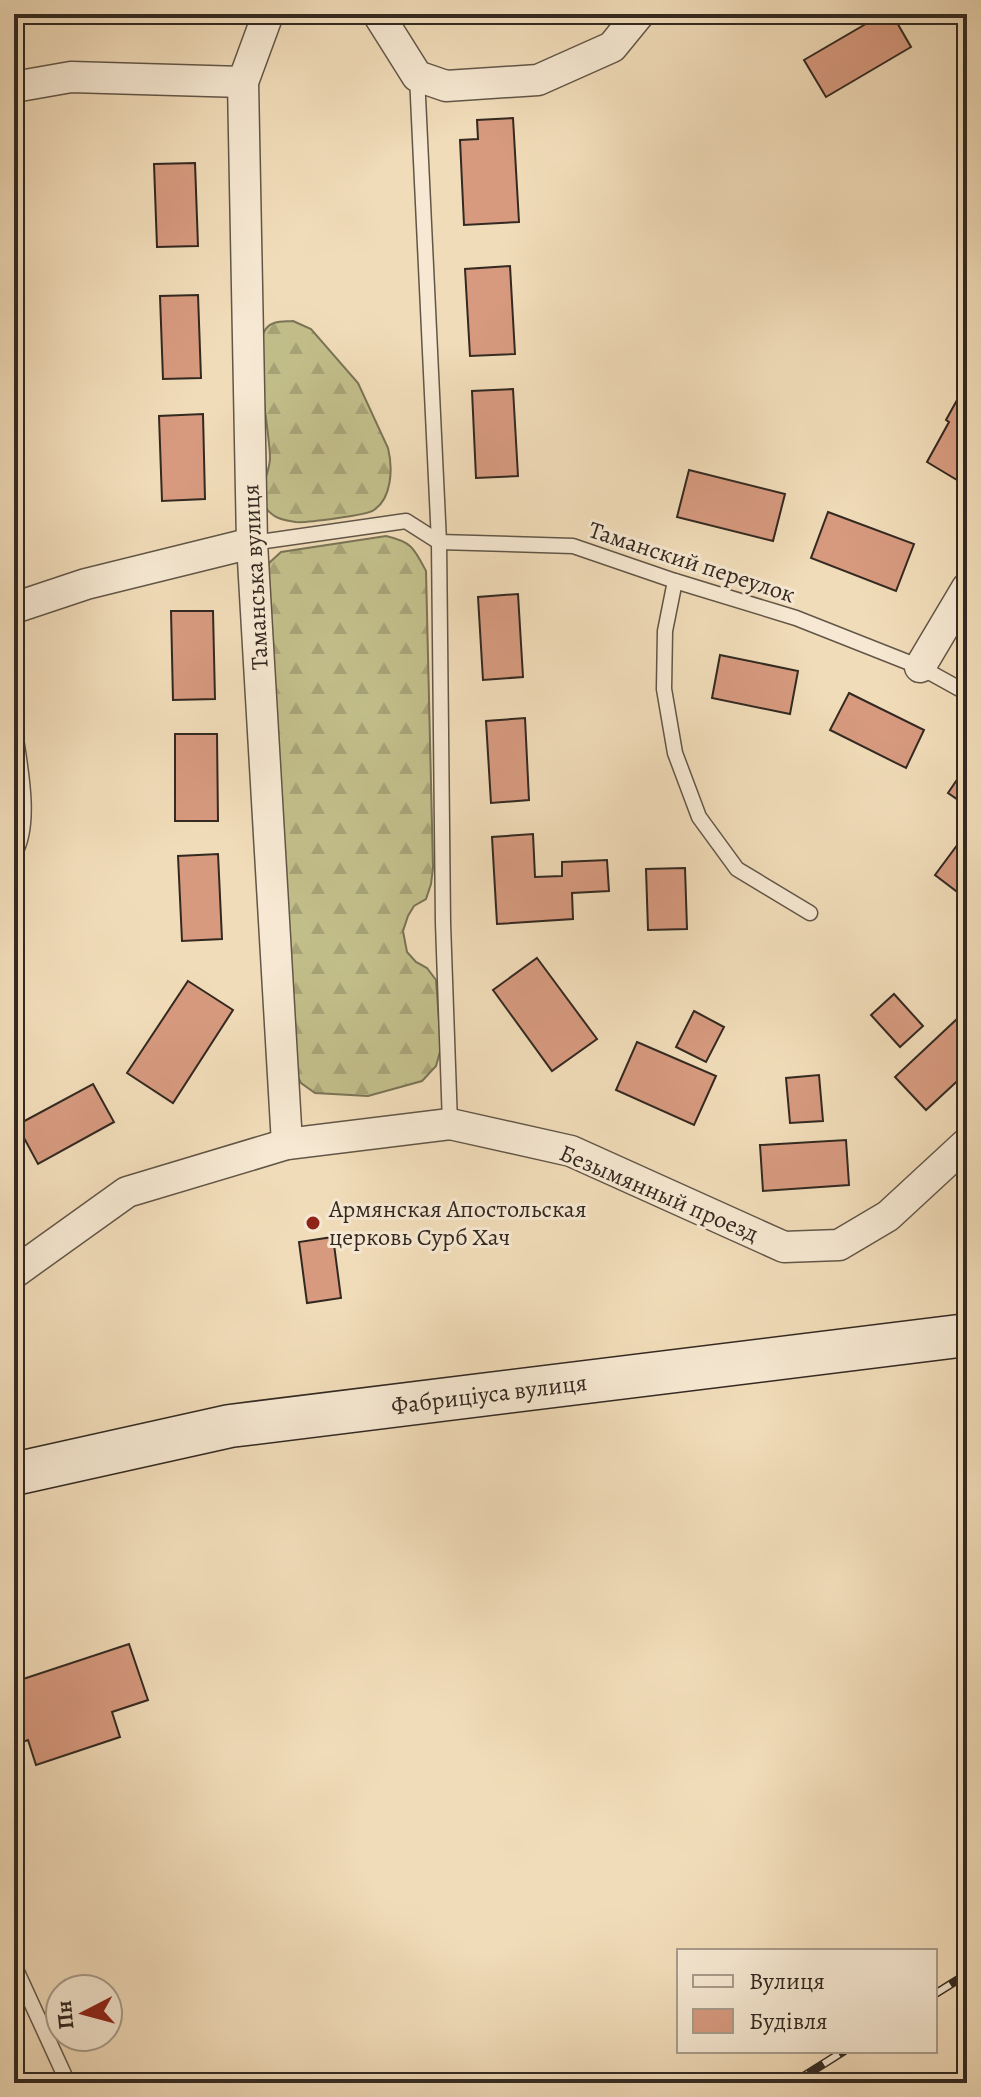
<svg xmlns="http://www.w3.org/2000/svg" width="981" height="2097" font-family="Alegreya,serif">
  <style>
    .forest { fill: url(#forest-firs); stroke: #7a7456; stroke-width: 2 }
    .building { fill: #d79a7f; stroke: #332921; stroke-width: 2 }
    .lines { fill: none; stroke-linecap: round; stroke-linejoin: round }
    .service-casing { stroke: #625647; stroke-width: 17 }
    .minor-casing { stroke: #625647; stroke-width: 33 }
    .secondary-casing { stroke: #332921; stroke-width: 45 }
    .service { stroke: #f6e8d2; stroke-width: 14 }
    .minor { stroke: #f6e8d2; stroke-width: 30 }
    .secondary { stroke: #f6e8d2; stroke-width: 42 }
    .rail-casing { stroke: #332921; stroke-width: 9 }
    .rail { stroke: #f6e8d2; stroke-width: 6; stroke-dasharray: 18; stroke-linecap: butt }
    .poi-dot { fill: #8f2418; stroke: #f6e8d2; stroke-width: 3 }
    .labels { text-anchor: middle; dominant-baseline: central; stroke-width: 6; stroke-linejoin: round; paint-order: stroke }
    .street-label { font-size: 24px; fill: #332921; stroke: #f6e8d2 }
    .poi-label { font-size: 24px; fill: #332921; stroke: #f6e8d2; text-anchor: start }
  </style>
  <defs>
    <pattern id="forest-firs" width="22" height="20" patternUnits="userSpaceOnUse" patternTransform="scale(2)"><rect width="22" height="20" fill="#c2be8a"/><path d="M5 1l3.5 6h-7zM16 11l3.5 6h-7z" fill="#a7a377"/></pattern>
  </defs>
  <rect width="100%" height="100%" fill="#f1dcb9"/>
  <filter id="stains"><feTurbulence type="fractalNoise" baseFrequency=".0025" numOctaves="4"/><feColorMatrix values="0 0 0 0 .2 0 0 0 0 .09 0 0 0 0 .02 0 0 0 .5 -.17"/></filter>
  <radialGradient id="worn" r=".72"><stop offset=".6" stop-color="#630" stop-opacity="0"/><stop offset="1" stop-color="#630" stop-opacity=".3"/></radialGradient>
  <g class="forest">
    <path d="M293,321L311,329L358,383L388,448C393,468 392,498 374,510C368,515 306,523 296,522C289,521 279,520 273,515C251,500 270,476 270,458C270,431 252,350 265,330C272,320 282,322 293,321Z"/>
    <path d="M386,536C412,542 414,548 426,571L433,868L431,884L426,899L414,906L408,916L403,931L407,952L416,962L427,968L436,980L441,1048L436,1066L422,1081L368,1096L315,1093L301,1083L294,1069L265,583L269,563L281,552Z"/>
  </g>
  <g class="building">
    <path d="M883,14H892L911,47L826,97L804,60Z"/>
    <path d="M513,118L519,222L464,225L460,140L478,139L477,120Z"/>
    <path d="M195,163L198,246L157,247L154,164Z"/>
    <path d="M510,266L515,354L470,356L465,269Z"/>
    <path d="M198,295L201,378L163,379L160,296Z"/>
    <path d="M967,382V486L927,462L949,422L946,420Z"/>
    <path d="M513,389L518,476L476,478L472,391Z"/>
    <path d="M203,414L205,499L162,501L159,416Z"/>
    <path d="M689,470L785,494L773,541L677,517Z"/>
    <path d="M14,509L22,529L14,532Z"/>
    <path d="M828,512L914,544L896,591L811,558Z"/>
    <path d="M518,594L523,677L483,680L478,597Z"/>
    <path d="M171,611H213L215,699L173,700Z"/>
    <path d="M720,655L798,671L790,714L712,698Z"/>
    <path d="M849,693L924,730L906,768L830,730Z"/>
    <path d="M525,718L529,800L491,803L486,721Z"/>
    <path d="M175,734H217L218,821H175Z"/>
    <path d="M967,765V806L948,793Z"/>
    <path d="M533,834L535,877L562,876V862L607,860L609,891L572,893L573,919L497,924L492,837Z"/>
    <path d="M961,840L967,845V884L960,894L935,875Z"/>
    <path d="M218,854L222,939L182,941L178,856Z"/>
    <path d="M685,868L687,929L648,930L646,869Z"/>
    <path d="M537,958L597,1039L552,1071L493,990Z"/>
    <path d="M188,981L233,1010L173,1103L127,1073Z"/>
    <path d="M894,994L923,1026L900,1047L871,1015Z"/>
    <path d="M694,1011L724,1027L706,1062L676,1047Z"/>
    <path d="M958,1018L967,1028V1072L926,1110L895,1077Z"/>
    <path d="M637,1042L716,1076L694,1125L616,1090Z"/>
    <path d="M819,1075L823,1121L790,1123L786,1078Z"/>
    <path d="M93,1084L114,1122L38,1164L17,1125Z"/>
    <path d="M846,1140L849,1185L763,1191L760,1145Z"/>
    <path d="M333,1237L341,1298L307,1303L299,1242Z"/>
    <path d="M129,1644L148,1700L112,1712L120,1737L36,1765L28,1740L14,1745V1682Z"/>
  </g>
  <g class="lines">
    <defs>
      <g id="service">
        <path d="M417,76L439,542L443,923L450,1124"/>
        <path d="M252,543L406,521L439,542L573,546L675,581L796,618L920,667L967,693"/>
        <path d="M675,581L665,631L664,689L675,753L699,817L737,869L810,913"/>
        <path d="M14,726C19,761 33,824 14,854"/>
        <path d="M14,1965L68,2083"/>
      </g>
      <g id="minor">
        <path d="M268,14L243,82L252,543L287,1144"/>
        <path d="M378,14L417,76L446,86L538,80L612,47L639,14"/>
        <path d="M14,87L71,77L243,82"/>
        <path d="M14,608L86,584L252,543"/>
        <path d="M920,667L967,588"/>
        <path d="M14,1273L127,1192L287,1144L450,1124L571,1151L784,1247L839,1245L888,1216L967,1143"/>
      </g>
      <path id="secondary" d="M14,1474L230,1426L967,1335"/>
    </defs>
    <use href="#service" class="service-casing"/>
    <use href="#minor" class="minor-casing"/>
    <use href="#secondary" class="secondary-casing"/>
    <use href="#service" class="service"/>
    <use href="#minor" class="minor"/>
    <use href="#secondary" class="secondary"/>
    <defs>
      <g id="rail">
        <path d="M935,1994L967,1974"/>
        <path d="M793,2083L844,2051"/>
      </g>
    </defs>
    <use href="#rail" class="rail-casing"/>
    <use href="#rail" class="rail"/>
  </g>
  <circle class="poi-dot" cx="313" cy="1223" r="8"/>
  <g class="labels">
    <g class="street-label">
      <text transform="translate(692 562) rotate(18)">Таманский переулок</text>
      <text transform="translate(255 577) rotate(-93)">Таманська вулиця</text>
      <text transform="translate(659 1193) rotate(23)">Безымянный проезд</text>
      <text transform="translate(489 1394) rotate(-7)">Фабриціуса вулиця</text>
    </g>
    <g class="poi-label">
      <text x="329" y="1209">Армянская Апостольская<tspan x="329" dy="28">церковь Сурб Хач</tspan></text>
    </g>
  </g>
  <rect width="981" height="2097" fill="none" stroke="#f1dcb9" stroke-width="48"/>
  <rect x="16" y="16" width="949" height="2065" fill="none" stroke="#332921" stroke-width="4"/>
  <rect x="24" y="24" width="933" height="2049" fill="none" stroke="#332921" stroke-width="2"/>
  <rect x="677" y="1949" width="260" height="104" fill="#f6e8d2" stroke="#a89c8b" stroke-width="2"/>
  <rect x="693" y="1975" width="40" height="12" fill="#f6e8d2" stroke="#a89c8b" stroke-width="2"/>
  <text x="749" y="1989" font-size="24" fill="#332921">Вулиця</text>
  <rect x="693" y="2009" width="40" height="24" fill="#d79a7f" stroke="#a89c8b" stroke-width="2"/>
  <text x="749" y="2029" font-size="24" fill="#332921">Будівля</text>
  <g transform="translate(84 2013) rotate(264)"><circle r="38" fill="#f6e8d2" stroke="#a89c8b" stroke-width="2"/>
  <path d="M0-6L14 30L0 20L-14 30Z" fill="#8f2418"/>
  <text y="-12" font-size="22" font-weight="bold" text-anchor="middle" fill="#332921">Пн</text>
  </g>
  <rect width="100%" height="100%" filter="url(#stains)"/>
  <rect width="100%" height="100%" fill="url(#worn)"/>
</svg>
